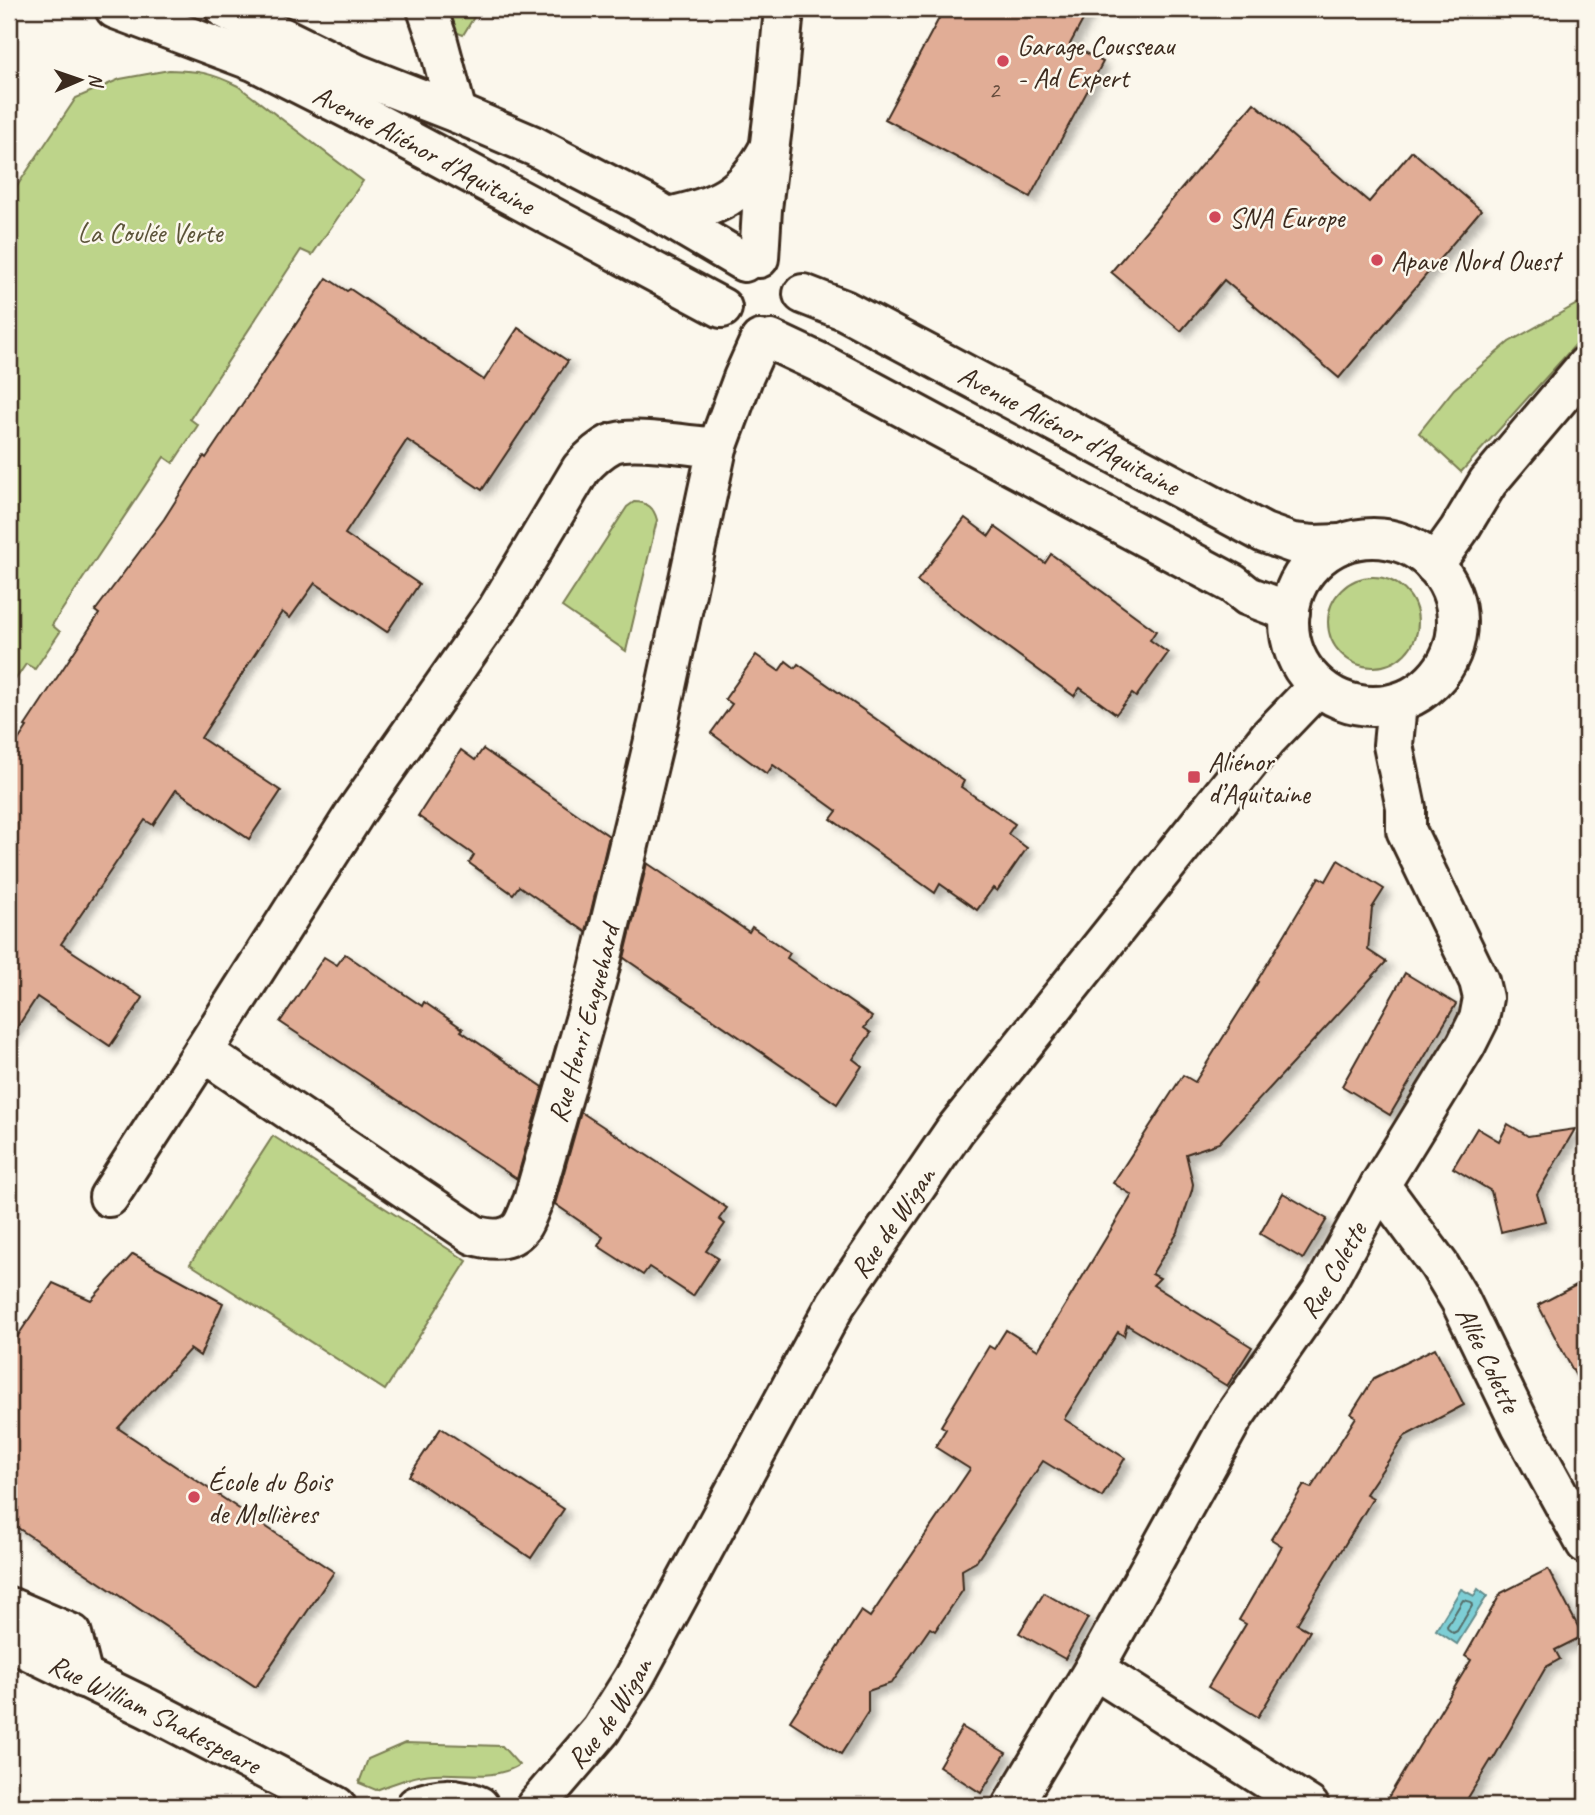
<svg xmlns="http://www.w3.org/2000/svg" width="1595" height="1815" font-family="Caveat,sans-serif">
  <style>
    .green { fill: #bdd48a; stroke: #7c7f54; stroke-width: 2 }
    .water { fill: #7dced5; stroke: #638c8c; stroke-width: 2 }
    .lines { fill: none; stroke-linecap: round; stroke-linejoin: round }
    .shore { stroke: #556c67; stroke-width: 2 }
    .building { fill: #e1ad96; stroke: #3b2a1e; stroke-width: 2; filter: url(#shadow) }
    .minor-casing { stroke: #3b2a1e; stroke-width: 44 }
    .minor { stroke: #fbf7ec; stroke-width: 38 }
    .poi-dot { fill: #d1495b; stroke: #fbf7ec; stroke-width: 2.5 }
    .labels { text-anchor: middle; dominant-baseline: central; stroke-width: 5; stroke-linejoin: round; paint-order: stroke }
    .number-label { font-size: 24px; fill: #644b3c }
    .poi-label { font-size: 28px; fill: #3b2a1e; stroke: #fbf7ec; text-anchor: start }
    .street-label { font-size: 28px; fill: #3b2a1e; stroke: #fbf7ec }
    .park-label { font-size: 28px; fill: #5c5439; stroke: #fbf7ec }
  </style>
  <defs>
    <filter id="shadow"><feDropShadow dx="6" dy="6" stdDeviation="3.5" flood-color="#0004"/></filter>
  </defs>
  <rect width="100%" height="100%" fill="#fbf7ec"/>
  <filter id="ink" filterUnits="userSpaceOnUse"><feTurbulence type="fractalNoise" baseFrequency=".0143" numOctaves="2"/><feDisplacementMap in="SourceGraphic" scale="14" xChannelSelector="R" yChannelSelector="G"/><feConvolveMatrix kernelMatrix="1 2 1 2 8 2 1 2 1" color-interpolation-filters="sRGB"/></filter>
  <g filter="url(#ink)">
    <g class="green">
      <path d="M400,9H479L463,35Z"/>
      <path d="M169,70C199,71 210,72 238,86L363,181L312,255L301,250L190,419L198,425L173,463L164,457L52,625L60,632L35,669L26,664L9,689V198L76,98L120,79Z"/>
      <path d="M1586,299V333L1461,472L1419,433L1454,389L1509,342Z"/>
      <path d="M634,502C648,502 654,508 657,520L626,651L562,607L627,507Z"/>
      <circle cx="1373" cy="622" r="45"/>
      <path d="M273,1136L467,1261L385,1390L190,1264Z"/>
      <path d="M405,1743L502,1746L519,1765C494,1781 462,1772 434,1774C414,1775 395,1783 376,1790L359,1783L368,1759Z"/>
    </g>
    <path class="water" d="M1461,1589L1474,1596L1478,1589L1487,1596L1457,1644L1436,1630Z"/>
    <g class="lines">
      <path class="shore" d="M1463,1600L1471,1602L1472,1606L1457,1631L1453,1633L1448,1629L1447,1626Z"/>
    </g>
    <g class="building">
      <path d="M944,9H1089L1070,44L1103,62L1030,197L885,119Z"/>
      <path d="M1254,103L1369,202L1412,151L1481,210L1339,378L1224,280L1181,331L1111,272Z"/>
      <path d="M327,278L347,291L350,289L484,380L518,328L568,361L482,490L407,440L345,534L419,584L387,632L315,583L290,618L282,612L201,738L281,791L249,839L176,790L153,825L145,820L61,944L143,998L110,1046L37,997L9,1040V754L27,727L25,726L99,614L95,611L164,519L204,456L206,458Z"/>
      <path d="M965,518L989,536L995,527L1045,563L1051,554L1156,631L1150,640L1168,653L1136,697L1132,694L1116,714L1080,688L1074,696L917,581Z"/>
      <path d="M756,655L779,671L786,661L795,668L798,664L964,781L961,787L1015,824L1008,834L1027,848L997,891L993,888L977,910L940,884L935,893L831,819L837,811L773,765L767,774L711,733L732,704L725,699Z"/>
      <path d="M483,749L609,836L586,932L519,886L513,894L469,863L474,855L418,816L461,750L475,760Z"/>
      <path d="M1338,860L1384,889L1372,908L1368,950L1386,962L1219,1143L1186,1154L1193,1184L1192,1190L1178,1232L1152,1274L1160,1278L1153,1285L1252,1347L1227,1386L1127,1325L1124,1336L1118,1332L1064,1419L1125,1458L1102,1497L1043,1461L976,1562L962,1570L963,1590L935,1631L930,1628L892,1683L868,1691V1712L841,1754L790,1721L861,1611L870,1617L970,1469L935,1447L946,1429L941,1426L989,1346L994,1349L1006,1330L1038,1350L1132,1195L1113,1183L1183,1075L1195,1082L1258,982L1257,981L1319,877L1326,881Z"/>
      <path d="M647,863L749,932L752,927L790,953L787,958L872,1017L864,1028L871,1033L853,1059L862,1066L837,1104L624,958Z"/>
      <path d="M345,954L422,1006L424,1002L463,1029L461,1031L543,1087L517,1179L280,1022L324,957L337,965Z"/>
      <path d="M1405,973L1456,1004L1390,1115L1342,1086Z"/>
      <path d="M581,1112L727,1208L719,1219L725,1224L706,1251L718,1258L693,1296L649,1267L643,1275L598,1246L603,1237L555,1204Z"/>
      <path d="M1508,1124L1528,1136L1575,1129L1537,1194L1545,1221L1501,1232L1491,1191L1453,1168L1477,1128L1499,1141Z"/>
      <path d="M1283,1193L1327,1219L1303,1259L1260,1234Z"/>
      <path d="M133,1254L223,1303L200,1356L190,1349L118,1428L334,1572L256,1687L9,1522V1349L53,1283L91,1300Z"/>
      <path d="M1586,1280V1395L1538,1305Z"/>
      <path d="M1435,1348L1464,1405L1405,1436L1366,1494L1373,1498L1297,1624L1310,1631L1258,1717L1208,1687L1246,1624L1239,1620L1282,1546L1271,1539L1304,1485L1311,1488L1356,1417L1351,1414L1374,1378Z"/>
      <path d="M441,1428L564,1509L531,1558L409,1476Z"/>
      <path d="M1548,1569L1583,1636L1555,1650L1560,1659L1546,1667L1492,1761L1491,1760L1463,1806H1383L1471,1660L1465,1656L1501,1593Z"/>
      <path d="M1044,1593L1088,1618L1065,1659L1019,1633Z"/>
      <path d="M962,1727L1006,1753L981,1793L939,1766Z"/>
    </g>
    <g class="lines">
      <defs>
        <g id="minor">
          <path id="s1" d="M115,9L256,62L369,119L722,308"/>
          <path d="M225,9L357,74L457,113L534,146L644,203L744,262"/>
          <path d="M427,9L437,38L457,113"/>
          <path d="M668,217C717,207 743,196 768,150"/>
          <path d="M759,258L762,209L776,94L784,9"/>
          <path id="s2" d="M803,294L844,310L1264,533L1292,543L1313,545L1341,544"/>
          <path d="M771,340L820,363L1233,584L1248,596L1290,612"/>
          <path id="s3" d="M717,448C693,446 631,435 611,444C599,450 590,459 581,469L498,608L355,813L203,1052L474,1235C490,1240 509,1242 521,1227C526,1220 529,1209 533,1201L597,978L658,724L717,448L743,378L760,340"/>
          <circle cx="1373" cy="622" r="84"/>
          <path d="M1434,565L1459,530L1488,482L1586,366"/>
          <path id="s4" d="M1380,1185L1439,1265L1460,1300L1521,1426L1586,1544"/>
          <path d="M109,1197L203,1052"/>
          <path d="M9,1607L72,1634L83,1678"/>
          <path id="s5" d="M9,1641L147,1708L336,1806"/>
          <path d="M1094,1669L1309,1806"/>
          <path d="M416,1806C438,1797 456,1796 479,1806"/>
          <path id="s6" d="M536,1806L601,1730L634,1678L836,1304L955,1130L1268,738L1318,686"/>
          <path id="s7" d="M1012,1806L1094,1669L1233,1418L1323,1289L1380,1185L1466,1045L1479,1019L1483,998L1479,981L1406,830V808L1393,745L1397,703"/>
        </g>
      </defs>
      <use href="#minor" class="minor-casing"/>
      <use href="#minor" class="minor"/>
    </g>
  </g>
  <g class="poi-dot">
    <circle cx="1003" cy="61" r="7"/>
    <circle cx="1215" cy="217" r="7"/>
    <circle cx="1377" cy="260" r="7"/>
    <rect x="1187" y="770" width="14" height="14" rx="3.5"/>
    <circle cx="194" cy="1497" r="7"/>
  </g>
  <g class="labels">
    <g class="number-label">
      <text x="994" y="90">2</text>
    </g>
    <g class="poi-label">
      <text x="1017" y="45">Garage Cousseau<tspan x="1017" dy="32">- Ad Expert</tspan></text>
      <text x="1229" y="217">SNA Europe</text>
      <text x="1391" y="260">Apave Nord Ouest</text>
      <text x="1208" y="761">Aliénor<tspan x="1208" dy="32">d’Aquitaine</tspan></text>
      <text x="208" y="1481">École du Bois<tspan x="208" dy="32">de Mollières</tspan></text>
    </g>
    <g class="street-label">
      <text stroke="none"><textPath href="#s1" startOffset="340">Avenue Aliénor d'Aquitaine</textPath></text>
      <text stroke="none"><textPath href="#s2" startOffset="299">Avenue Aliénor d'Aquitaine</textPath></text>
      <text stroke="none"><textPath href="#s3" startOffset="1432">Rue Henri Enguehard</textPath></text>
      <text stroke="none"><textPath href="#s6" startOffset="686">Rue de Wigan</textPath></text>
      <text stroke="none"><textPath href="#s7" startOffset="625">Rue Colette</textPath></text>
      <text stroke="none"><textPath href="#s4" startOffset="206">Allée Colette</textPath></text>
      <text stroke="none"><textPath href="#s6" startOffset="119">Rue de Wigan</textPath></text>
      <text stroke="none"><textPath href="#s5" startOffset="163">Rue William Shakespeare</textPath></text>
    </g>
    <g class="park-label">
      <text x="150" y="232">La Coulée Verte</text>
    </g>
  </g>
  <rect width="1595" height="1815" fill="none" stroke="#fbf7ec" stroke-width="35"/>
  <rect x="18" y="18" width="1560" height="1780" fill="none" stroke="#3b2a1e" stroke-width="2.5" filter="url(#ink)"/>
  <g transform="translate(80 80) rotate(88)" stroke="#fbf7ec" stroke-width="5" paint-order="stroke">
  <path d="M0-5L12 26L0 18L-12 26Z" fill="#3b2a1e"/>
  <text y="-10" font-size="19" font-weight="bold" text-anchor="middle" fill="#3b2a1e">N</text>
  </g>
</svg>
